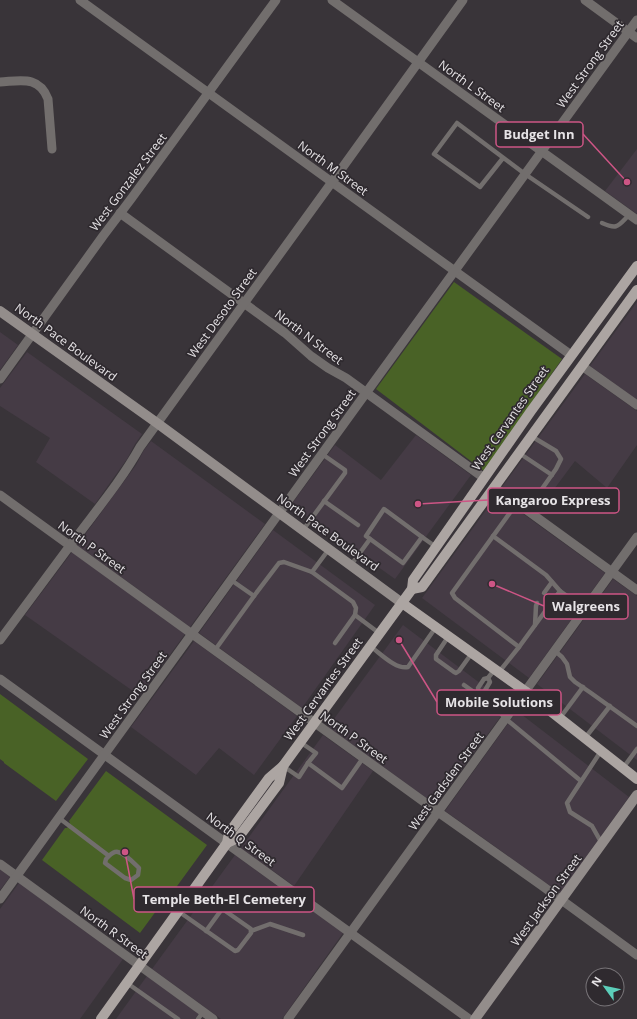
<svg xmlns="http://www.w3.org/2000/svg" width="637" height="1019" font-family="'Open Sans',sans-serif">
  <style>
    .built { fill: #453b45 }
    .green { fill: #496226 }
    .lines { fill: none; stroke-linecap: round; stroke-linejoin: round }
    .lane { stroke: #726e6d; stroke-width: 4.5 }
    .street { stroke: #726e6d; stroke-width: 9 }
    .secondary { stroke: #938d8b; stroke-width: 10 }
    .primary { stroke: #aca5a2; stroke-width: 10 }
    .labels { text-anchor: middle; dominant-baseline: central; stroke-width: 3.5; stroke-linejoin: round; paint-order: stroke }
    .street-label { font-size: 12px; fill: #e6e3e6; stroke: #2f2a2f }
    .leader { fill: none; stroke: #cd5585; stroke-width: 1.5 }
    .callout-dot { fill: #cd5585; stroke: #2f2a2f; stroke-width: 1.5 }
    .callout { fill: #2f2a2f; stroke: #cd5585; stroke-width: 1.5 }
    .callout-label { font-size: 13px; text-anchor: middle; font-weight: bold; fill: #e6e3e6 }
  </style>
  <rect width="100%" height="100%" fill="#393439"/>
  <g class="built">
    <path d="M637,149V214L605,191Z"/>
    <path d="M637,302V400L590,366Z"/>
    <path d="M0,332L18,345L0,370Z"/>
    <path d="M27,352L142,434L135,444L127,459L95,504L36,462L50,438L0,406V388Z"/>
    <path d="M585,374L637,411V445L607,488L575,461L537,512L502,487Z"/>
    <path d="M416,435L471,475L395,579L291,505L335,445L381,480Z"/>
    <path d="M151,441L265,524L190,627L77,545L87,532L136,465L144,450Z"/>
    <path d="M497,495L605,573L529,678L422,598Z"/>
    <path d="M273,530L375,605L302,708L199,633Z"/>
    <path d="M72,552L185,634L140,696L25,615Z"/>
    <path d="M613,579L637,596V760L537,684Z"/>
    <path d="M403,625L509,705L436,805L328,727Z"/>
    <path d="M194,641L297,716L254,775L219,748L196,775L131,727Z"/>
    <path d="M517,711L629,797L560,893L445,811Z"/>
    <path d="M323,735L373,771L294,886L241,848Z"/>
    <path d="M235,855L343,933L282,1019H221L152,969Z"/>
    <path d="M0,869L10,877L0,890Z"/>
    <path d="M19,883L123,959L80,1019H0V909Z"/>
    <path d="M147,976L199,1014L195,1019H116Z"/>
  </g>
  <g class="green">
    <path d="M454,282L562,359L484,471L376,389Z"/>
    <path d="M0,694L88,759L56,801L4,763V762L0,759Z"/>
    <path d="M106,771L207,845L164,904L162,903L140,933L42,860L65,828H67L70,823L69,821Z"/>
  </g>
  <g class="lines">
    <g class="lane">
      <path d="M503,158L480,187L434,154L457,123L525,174L588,217"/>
      <path d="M602,223C618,230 618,226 629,215"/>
      <path d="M519,453L552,475"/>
      <path d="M324,501L358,525"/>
      <path d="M517,503L452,593L455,598L519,647"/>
      <path d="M384,509L422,537L403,563L366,536Z"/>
      <path d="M527,510L556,469L561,459L556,451L531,436"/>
      <path d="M303,530L345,473V470L322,454"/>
      <path d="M493,536L546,575L560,591"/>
      <path d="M422,537L436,547"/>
      <path d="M351,565L370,539"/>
      <path d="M312,572L353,602L356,608L355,615L379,633"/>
      <path d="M544,593L552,582"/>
      <path d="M254,596L279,563L284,562L312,572L329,549"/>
      <path d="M535,625L536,606L537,603"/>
      <path d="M448,637L436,655V659L454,672L456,673L459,671L472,653"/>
      <path d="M335,643L355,615"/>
      <path d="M370,646C380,653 396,670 408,667L436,627"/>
      <path d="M215,650L254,596L231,580"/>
      <path d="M555,651L562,657L567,664L570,677L575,682L591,693L637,726"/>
      <path d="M499,672L519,647L560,591L585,609"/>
      <path d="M464,685L495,707L506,719L581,781"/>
      <path d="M479,692H484L490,682L488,678"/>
      <path d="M477,694L479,692L478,688L484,679L488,678L495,669"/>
      <path d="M560,718L583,687"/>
      <path d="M585,738L610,706"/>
      <path d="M300,742L316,753L308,763"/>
      <path d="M601,751L567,803L570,812L592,826L601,842"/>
      <path d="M283,766L299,777L308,763L342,788L363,758"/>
      <path d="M623,768L637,749"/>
      <path d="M59,818L109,856C111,854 114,851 118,852C123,853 133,862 137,866L139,868L138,875L131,880L125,878L105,863L106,859L109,856"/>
      <path d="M178,911L235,951L238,950L251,933V929L194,889"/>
      <path d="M206,931L222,909"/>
      <path d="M251,931L270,924L303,935"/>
      <path d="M127,983L178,1019"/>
      <path d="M198,1019L203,1012"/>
    </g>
    <g class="street">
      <path d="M80,0L571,355"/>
      <path d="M332,0L637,220"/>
      <path d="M585,0L637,38"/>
      <path d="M0,82C20,81 39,75 48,99L52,149"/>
      <path d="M120,213L285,333L311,356L328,368L346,378L484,478"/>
      <path d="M582,366L637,405"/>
      <path d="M0,379L103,236L131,199L276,0"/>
      <path d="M494,487L517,503L637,590"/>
      <path d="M0,495L438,812L541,885L637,955"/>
      <path d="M0,640C23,609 46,578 69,547C93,514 120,483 140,447L332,182L463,0"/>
      <path d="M0,679L469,1019"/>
      <path d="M0,864L213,1019"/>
      <path d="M0,899L366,393L637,20"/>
      <path d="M288,1019L637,537"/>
    </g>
    <g class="secondary">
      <path d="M0,311L157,423L402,603"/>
      <path d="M475,1019L637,795"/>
    </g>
    <g class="primary">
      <path d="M412,589L422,587L637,290"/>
      <path d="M402,603L525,691L637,779"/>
      <path d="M227,843L238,838L279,783L283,766"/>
      <path d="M101,1019L227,843L229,833L269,778L283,766L412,589L413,580L531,411L637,266"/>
    </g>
  </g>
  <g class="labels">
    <g class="street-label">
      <text transform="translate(590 64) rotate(-54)">West Strong Street</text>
      <text transform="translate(472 86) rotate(36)">North L Street</text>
      <text transform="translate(333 168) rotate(36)">North M Street</text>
      <text transform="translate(128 182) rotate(-53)">West Gonzalez Street</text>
      <text transform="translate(222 313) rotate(-54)">West Desoto Street</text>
      <text transform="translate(309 337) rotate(37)">North N Street</text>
      <text transform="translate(66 342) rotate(36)">North Pace Boulevard</text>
      <text transform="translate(510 418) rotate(-55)">West Cervantes Street</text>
      <text transform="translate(322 433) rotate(-54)">West Strong Street</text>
      <text transform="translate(328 532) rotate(36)">North Pace Boulevard</text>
      <text transform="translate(92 547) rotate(36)">North P Street</text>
      <text transform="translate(323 689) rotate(-54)">West Cervantes Street</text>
      <text transform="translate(133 695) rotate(-54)">West Strong Street</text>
      <text transform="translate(354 737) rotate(36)">North P Street</text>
      <text transform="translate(446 781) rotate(-54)">West Gadsden Street</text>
      <text transform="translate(241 839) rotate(36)">North Q Street</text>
      <text transform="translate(546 900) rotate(-54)">West Jackson Street</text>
      <text transform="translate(114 932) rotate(36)">North R Street</text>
    </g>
  </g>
  <path class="leader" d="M627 182L583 134M418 504L488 500M492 584L544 606M399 640L437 702M125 852L134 899"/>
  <g class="callout-dot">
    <circle cx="627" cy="182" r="4"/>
    <circle cx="418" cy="504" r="4"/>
    <circle cx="492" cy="584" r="4"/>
    <circle cx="399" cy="640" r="4"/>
    <circle cx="125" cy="852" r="4"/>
  </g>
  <g class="callout">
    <rect x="496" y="122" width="87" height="25" rx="4"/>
    <rect x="488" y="488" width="131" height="25" rx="4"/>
    <rect x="544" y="594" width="84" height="25" rx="4"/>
    <rect x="437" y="690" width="124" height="25" rx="4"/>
    <rect x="134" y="887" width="180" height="25" rx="4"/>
  </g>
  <g class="callout-label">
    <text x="539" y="139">Budget Inn</text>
    <text x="553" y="505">Kangaroo Express</text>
    <text x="586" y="611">Walgreens</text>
    <text x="499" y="707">Mobile Solutions</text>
    <text x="224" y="904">Temple Beth-El Cemetery</text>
  </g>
  <g transform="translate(605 987) rotate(303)"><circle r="19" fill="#2f2a2f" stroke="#787478"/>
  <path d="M0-3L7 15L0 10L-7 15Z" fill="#5cceba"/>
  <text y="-6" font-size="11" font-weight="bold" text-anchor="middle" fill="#e6e3e6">N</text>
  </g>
</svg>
